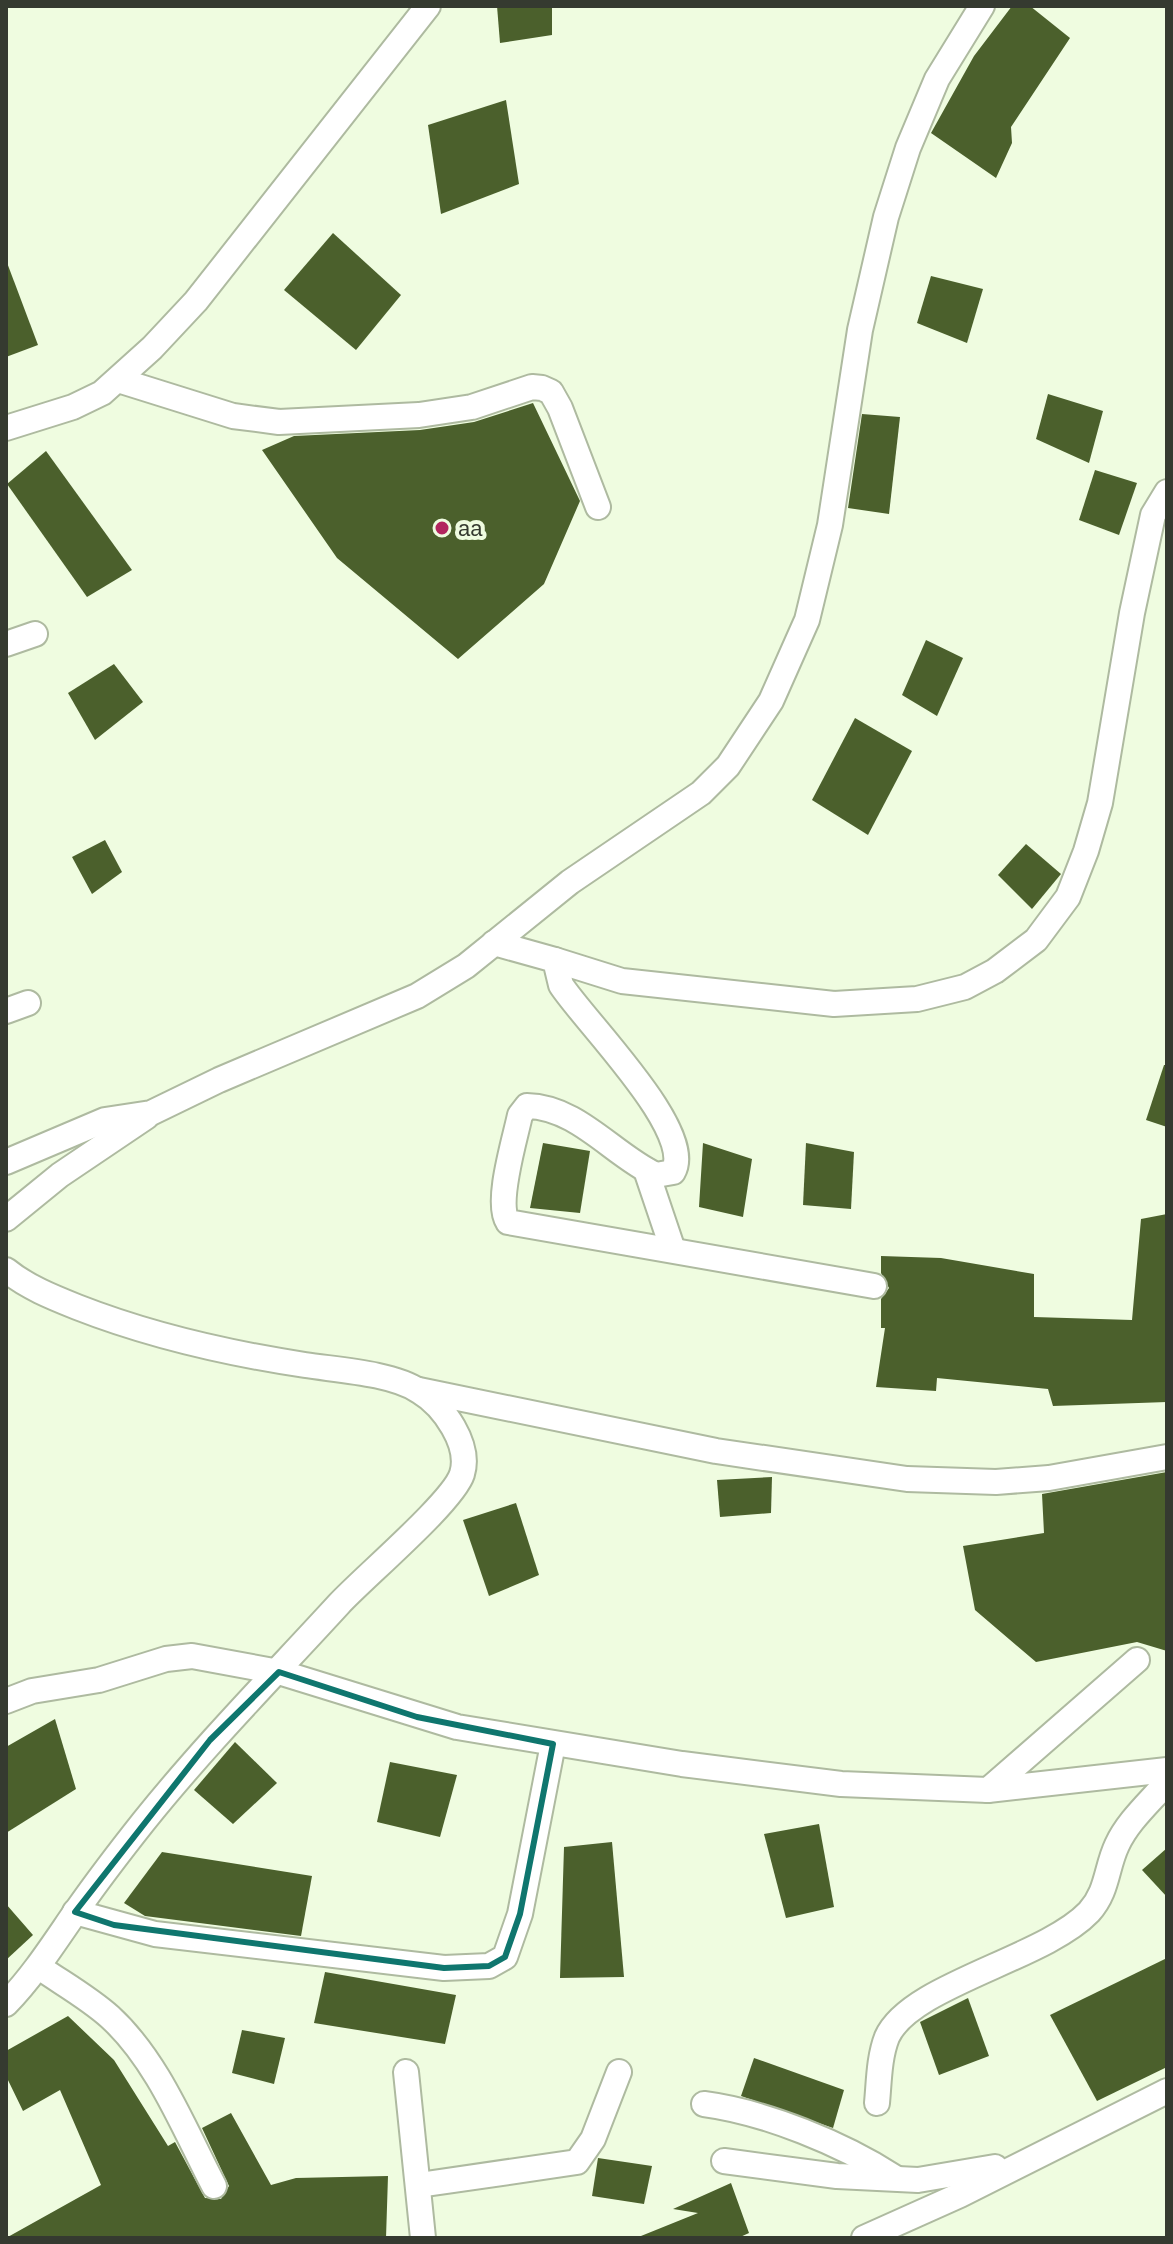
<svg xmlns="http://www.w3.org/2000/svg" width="1173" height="2244" font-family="Helvetica,sans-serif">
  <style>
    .building { fill: #4b602c }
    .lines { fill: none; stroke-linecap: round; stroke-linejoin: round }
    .minor-casing { stroke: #aebaa0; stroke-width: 28 }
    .minor { stroke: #fff; stroke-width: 24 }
    .marked { fill: none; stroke: #0f766e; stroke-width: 6; stroke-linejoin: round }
    .poi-dot { fill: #b2255e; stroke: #effce0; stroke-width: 3 }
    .labels { text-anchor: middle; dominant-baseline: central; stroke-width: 8; stroke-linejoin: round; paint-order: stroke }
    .poi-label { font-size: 22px; fill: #353a30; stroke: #effce0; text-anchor: start }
  </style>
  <rect width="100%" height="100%" fill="#effce0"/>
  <g class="building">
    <path d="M497,6H552V35L500,43Z"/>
    <path d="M1012,6H1030L1070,38L1011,127L1012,143L996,178L931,133L974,56Z"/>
    <path d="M506,100L519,184L441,214L428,125Z"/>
    <path d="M333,233L401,295L356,350L284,290Z"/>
    <path d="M6,260L38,345L6,357Z"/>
    <path d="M931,276L983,289L967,343L917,323Z"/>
    <path d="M1048,394L1103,411L1089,463L1036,439Z"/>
    <path d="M533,403L580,501L544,584L458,659L337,558L262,450L294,436L420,430L474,422Z"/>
    <path d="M862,414L900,417L889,514L848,508Z"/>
    <path d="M46,451L132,570L87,597L7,484Z"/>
    <path d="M1095,470L1137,483L1119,535L1079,520Z"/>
    <path d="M926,640L963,658L937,716L902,695Z"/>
    <path d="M114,664L143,702L95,740L68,693Z"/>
    <path d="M855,718L912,751L868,835L812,800Z"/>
    <path d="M105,840L122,872L92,894L72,857Z"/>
    <path d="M1026,844L1061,874L1032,909L998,875Z"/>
    <path d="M1164,1065H1167V1127L1146,1120Z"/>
    <path d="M543,1143L590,1151L580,1213L530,1208Z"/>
    <path d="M703,1143L752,1159L743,1217L699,1207Z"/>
    <path d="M806,1143L854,1152L851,1209L803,1205Z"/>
    <path d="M1167,1214V1402L1053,1406L1048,1389L937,1378L936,1391L876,1387L885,1328H881V1299L889,1288L881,1273V1256L941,1258L1034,1274V1317L1132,1320L1141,1219Z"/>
    <path d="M1167,1472V1651L1137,1642L1036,1662L975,1610L963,1546L1044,1533L1042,1494Z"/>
    <path d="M772,1477L771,1513L720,1517L717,1480Z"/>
    <path d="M516,1503L539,1575L489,1596L463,1520Z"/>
    <path d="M55,1719L76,1789L6,1833V1747Z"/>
    <path d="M235,1742L277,1783L233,1824L194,1790Z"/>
    <path d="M390,1762L457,1775L440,1837L377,1822Z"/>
    <path d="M819,1824L834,1907L786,1918L764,1834Z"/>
    <path d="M612,1842L624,1977L560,1978L564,1847Z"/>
    <path d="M1167,1848V1897L1142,1870Z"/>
    <path d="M162,1852L312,1876L301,1936L145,1916L124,1903Z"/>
    <path d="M6,1904L33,1935L6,1960Z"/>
    <path d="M1167,1958V2067L1097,2101L1050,2015Z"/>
    <path d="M325,1972L456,1995L445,2044L314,2023Z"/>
    <path d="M968,1998L989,2056L939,2075L920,2022Z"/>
    <path d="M68,2016L114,2060L168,2146L175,2142L205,2198L221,2199L229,2186L202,2128L231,2113L271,2185L296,2178L388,2176L386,2238H6L101,2185L60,2090L23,2111L6,2076V2051Z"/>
    <path d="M242,2030L285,2038L274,2084L232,2073Z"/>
    <path d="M754,2058L844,2090L833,2128L741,2096Z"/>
    <path d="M598,2158L652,2166L644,2204L592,2196Z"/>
    <path d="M731,2183L749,2233L738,2238H636L698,2213L673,2209Z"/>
  </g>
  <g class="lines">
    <defs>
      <g id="minor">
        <path d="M118,380L233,416L279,422L419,415L472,407L532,387L542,388L551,392L560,408L598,507"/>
        <path d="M6,428L73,407L102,393L152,348L196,301L428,6"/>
        <path d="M6,644L35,634"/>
        <path d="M494,943L555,960L561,985C584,1021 697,1132 673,1172L656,1175C613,1155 578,1107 527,1106L520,1115C515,1139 495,1203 508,1222L874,1286"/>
        <path d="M555,960L622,981L834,1004L917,999L965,987L995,971L1036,940L1068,897L1086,851L1100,803L1132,613L1153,515L1167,492"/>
        <path d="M6,1011L28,1003"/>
        <path d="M6,1162L105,1120L151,1113L219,1080L417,996L466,966L570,882L701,793L728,766L771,701L807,620L830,525L860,330L886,217L908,148L937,79L982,6"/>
        <path d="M646,1170L673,1250"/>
        <path d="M6,1219L60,1175L146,1117"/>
        <path d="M6,1270C27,1287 52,1297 77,1307C151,1336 226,1353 305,1365C337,1370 392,1373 419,1391C444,1406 471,1445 462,1474C453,1502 364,1577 339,1604C273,1676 205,1745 144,1821C121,1850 98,1880 77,1910C54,1943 34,1975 6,2004"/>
        <path d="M419,1390L716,1451L907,1479L996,1482L1049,1478L1167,1457"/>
        <path d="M6,1701L32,1691L99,1680L166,1659L192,1656L279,1672L457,1727L682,1764L841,1784L988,1790L1167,1770"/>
        <path d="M988,1790L1137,1660"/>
        <path d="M75,1912L155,1934L444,1968L489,1966L505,1957L520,1914L553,1744"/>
        <path d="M39,1967C62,1983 89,1998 110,2017C158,2061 184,2129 214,2186"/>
        <path d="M406,2072L423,2238"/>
        <path d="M877,2103C879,2082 879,2057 887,2037C910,1985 1044,1959 1089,1912C1108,1891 1106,1868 1117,1845C1128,1821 1150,1802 1167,1782"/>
        <path d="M704,2104C765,2112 843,2144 894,2177"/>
        <path d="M724,2161L837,2176L918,2180L995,2167"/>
        <path d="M419,2185L577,2162L593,2139L619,2072"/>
        <path d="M864,2238L960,2195L1167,2091"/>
      </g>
    </defs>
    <use href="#minor" class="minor-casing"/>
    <use href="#minor" class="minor"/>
  </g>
  <path class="marked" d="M279,1672L417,1717L553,1744L520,1914L505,1957L489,1966L444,1968L114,1925L75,1912L210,1740Z"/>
  <circle class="poi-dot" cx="442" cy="528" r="8"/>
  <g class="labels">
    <g class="poi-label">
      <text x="458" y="528">aa</text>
    </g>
  </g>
  <rect width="1173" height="2244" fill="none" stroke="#353a30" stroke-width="16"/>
</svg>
